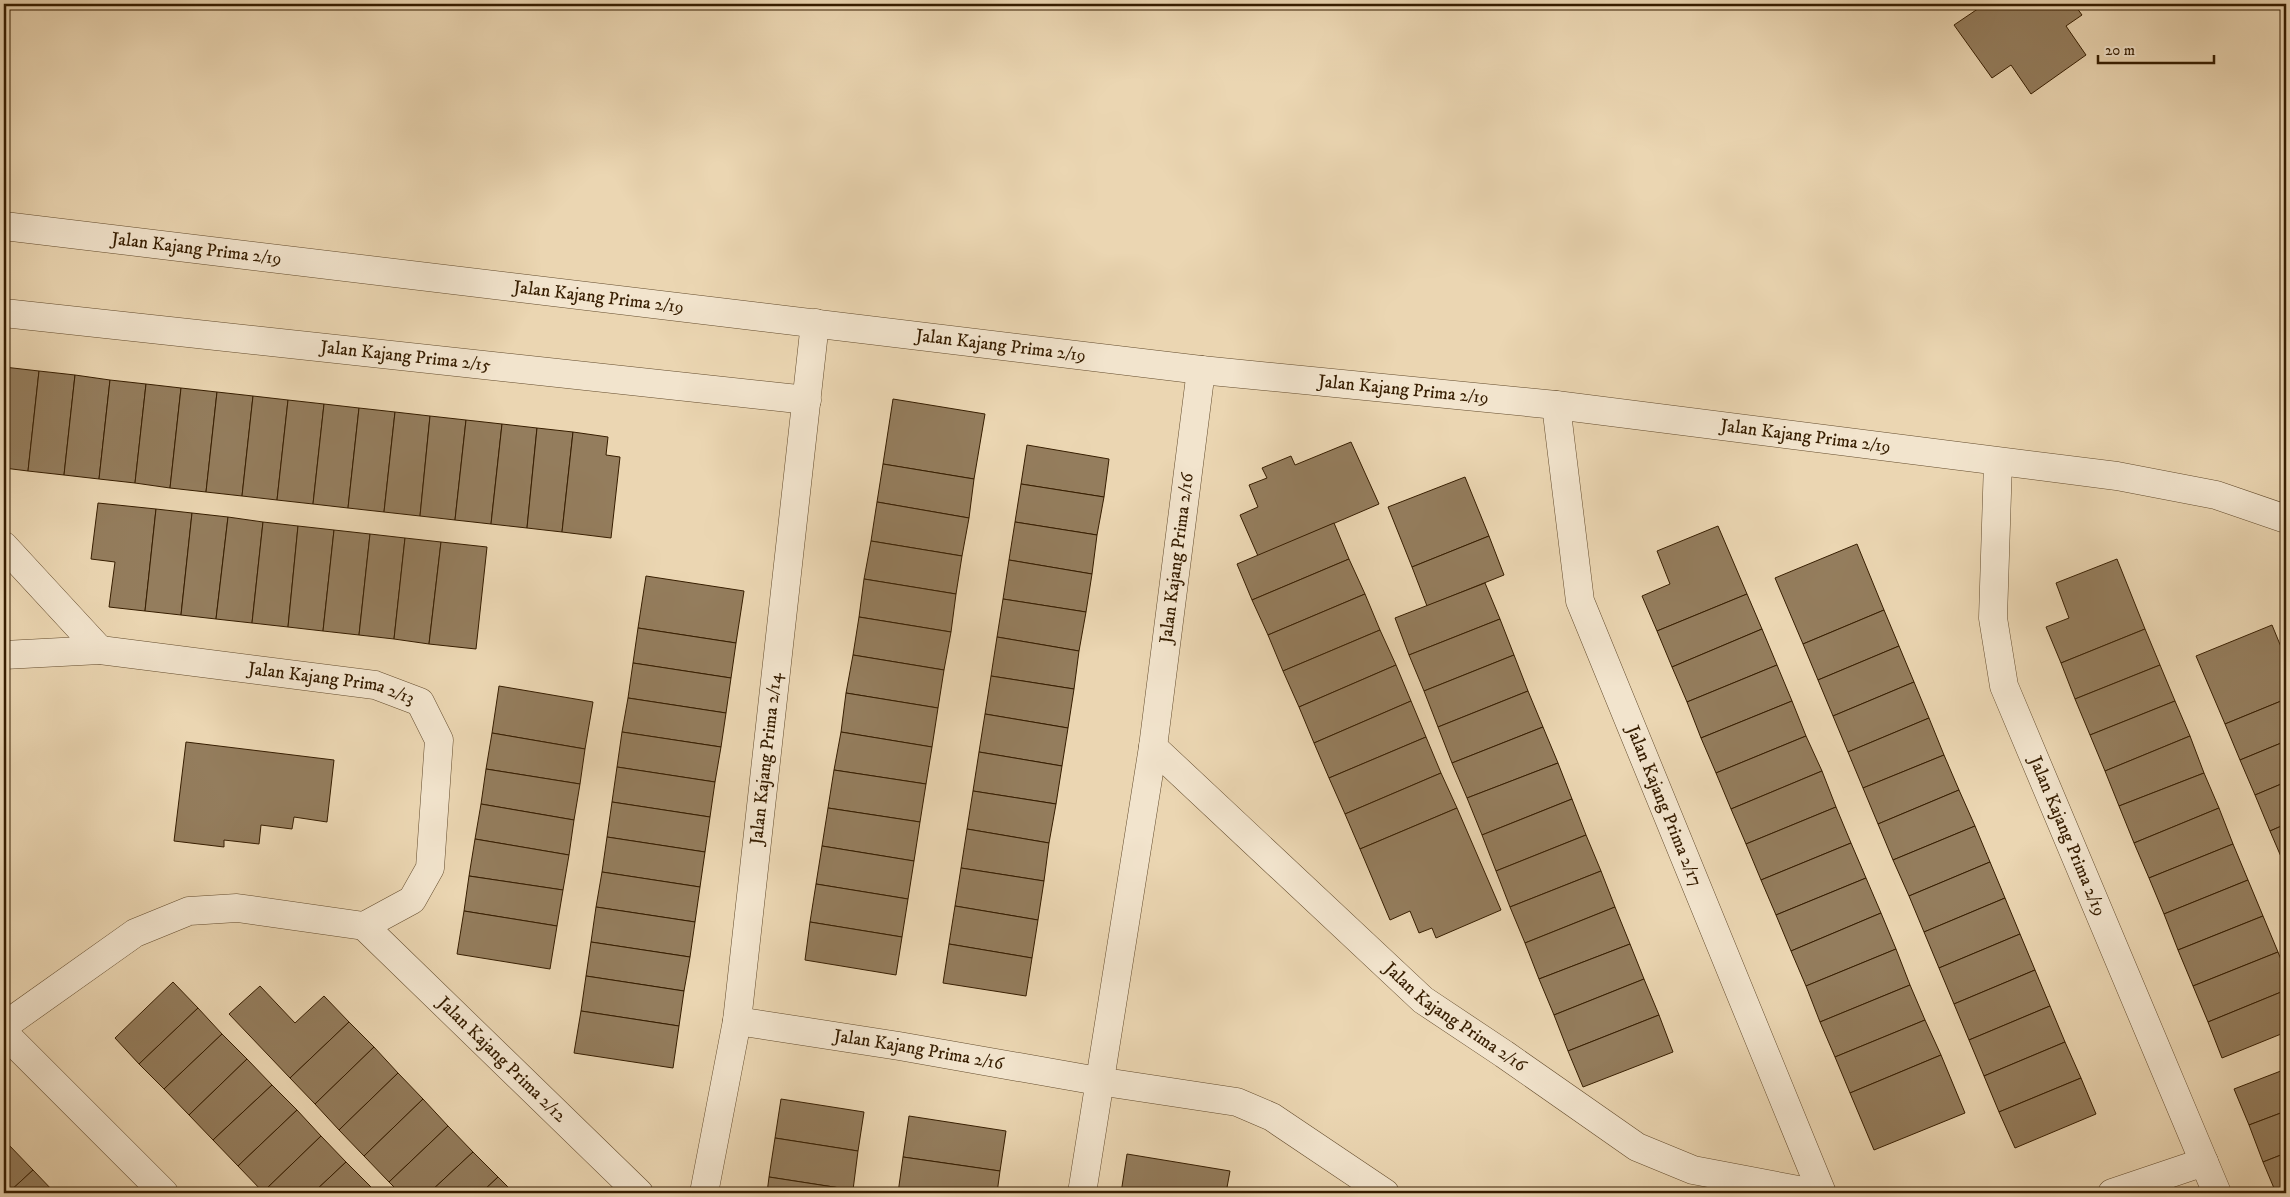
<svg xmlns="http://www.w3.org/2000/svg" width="2290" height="1197" font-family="'IM FELL DW Pica',serif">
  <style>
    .building { fill: #947d5d; stroke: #361d00 }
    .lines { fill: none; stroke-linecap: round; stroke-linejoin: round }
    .minor-casing { stroke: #634b2c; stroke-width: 29 }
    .minor { stroke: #f2e4cd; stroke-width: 28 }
    .labels { text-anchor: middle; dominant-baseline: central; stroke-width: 4.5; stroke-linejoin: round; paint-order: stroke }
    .street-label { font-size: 18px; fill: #361d00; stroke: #f2e4cd }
  </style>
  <rect width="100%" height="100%" fill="#ebd6b2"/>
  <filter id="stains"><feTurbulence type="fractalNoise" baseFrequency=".004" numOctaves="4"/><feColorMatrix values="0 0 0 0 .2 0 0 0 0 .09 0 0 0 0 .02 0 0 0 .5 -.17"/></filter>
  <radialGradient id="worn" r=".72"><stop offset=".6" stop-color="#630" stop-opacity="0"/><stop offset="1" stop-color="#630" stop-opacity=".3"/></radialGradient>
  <g class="building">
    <path d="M1985,4H2074L2082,15L2066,26L2086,55L2031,94L2011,65L1992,78L1954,25Z"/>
    <path d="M4,367L39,371L28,471L4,468Z"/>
    <path d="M39,371L75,375L64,475L28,471Z"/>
    <path d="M75,375L110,380L99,479L64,475Z"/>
    <path d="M110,380L146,384L135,483L99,479Z"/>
    <path d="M146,384L181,388L170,488L135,483Z"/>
    <path d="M181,388L217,392L206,492L170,488Z"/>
    <path d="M217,392L253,396L242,496L206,492Z"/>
    <path d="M253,396L288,400L277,500L242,496Z"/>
    <path d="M893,399L985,414L974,479L883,464Z"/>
    <path d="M288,400L324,404L313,504L277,500Z"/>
    <path d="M324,404L359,408L348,508L313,504Z"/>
    <path d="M359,408L395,412L384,512L348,508Z"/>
    <path d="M395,412L430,416L420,516L384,512Z"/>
    <path d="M430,416L466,420L455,520L420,516Z"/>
    <path d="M466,420L502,424L491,524L455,520Z"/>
    <path d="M502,424L537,428L527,528L491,524Z"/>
    <path d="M537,428L573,432L562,532L527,528Z"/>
    <path d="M573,432L608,437L606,455L620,457L611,538L562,532Z"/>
    <path d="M1351,442L1379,504L1258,556L1240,515L1258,507L1249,485L1267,478L1262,468L1291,456L1295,465Z"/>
    <path d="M1027,445L1109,459L1104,497L1021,484Z"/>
    <path d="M883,464L974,479L969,518L877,502Z"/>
    <path d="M1465,477L1489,536L1412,567L1388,507Z"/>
    <path d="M1021,484L1104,497L1097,535L1015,522Z"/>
    <path d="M877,502L969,518L962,556L871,541Z"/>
    <path d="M98,503L156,509L145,611L109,607L115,562L91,559Z"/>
    <path d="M156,509L192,513L181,615L145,611Z"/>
    <path d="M192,513L228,517L216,619L181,615Z"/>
    <path d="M228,517L263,522L252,623L216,619Z"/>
    <path d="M263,522L298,526L288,627L252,623Z"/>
    <path d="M1015,522L1097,535L1092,574L1009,560Z"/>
    <path d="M1334,523L1349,559L1252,600L1237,564Z"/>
    <path d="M298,526L334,530L323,631L288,627Z"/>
    <path d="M1718,526L1747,594L1657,631L1642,596L1670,584L1657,551Z"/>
    <path d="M334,530L370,534L359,635L323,631Z"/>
    <path d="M370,534L405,538L394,639L359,635Z"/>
    <path d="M1489,536L1504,575L1427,606L1412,567Z"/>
    <path d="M405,538L441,542L429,644L394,639Z"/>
    <path d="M871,541L962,556L956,594L864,579Z"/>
    <path d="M441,542L487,547L476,649L429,644Z"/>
    <path d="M1857,544L1884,610L1803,644L1775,578Z"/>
    <path d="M1349,559L1365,594L1268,635L1252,600Z"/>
    <path d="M2117,559L2145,629L2061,663L2046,627L2069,618L2056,583Z"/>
    <path d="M1009,560L1092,574L1086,612L1003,599Z"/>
    <path d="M646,576L744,591L736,643L638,628Z"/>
    <path d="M864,579L956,594L951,632L859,617Z"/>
    <path d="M1485,583L1500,619L1409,655L1395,618Z"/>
    <path d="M1365,594L1380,630L1283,671L1268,635Z"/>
    <path d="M1747,594L1762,629L1672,667L1657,631Z"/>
    <path d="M1003,599L1086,612L1079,651L997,637Z"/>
    <path d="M1884,610L1899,646L1818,680L1803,644Z"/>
    <path d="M859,617L951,632L944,670L853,655Z"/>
    <path d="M1500,619L1514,655L1424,691L1409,655Z"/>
    <path d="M2272,625L2286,659V699L2225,724L2196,656Z"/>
    <path d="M638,628L736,643L731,678L633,663Z"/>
    <path d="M1762,629L1777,665L1687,702L1672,667Z"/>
    <path d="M2145,629L2160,665L2075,699L2061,663Z"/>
    <path d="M1380,630L1396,665L1299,707L1283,671Z"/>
    <path d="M997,637L1079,651L1074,689L991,676Z"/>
    <path d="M1899,646L1914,682L1833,716L1818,680Z"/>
    <path d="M853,655L944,670L938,708L846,693Z"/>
    <path d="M1514,655L1528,691L1438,727L1424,691Z"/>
    <path d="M633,663L731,678L726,713L628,698Z"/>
    <path d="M1396,665L1411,701L1314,743L1299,707Z"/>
    <path d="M1777,665L1792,701L1701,738L1687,702Z"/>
    <path d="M2160,665L2175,701L2090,735L2075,699Z"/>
    <path d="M991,676L1074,689L1068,728L985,714Z"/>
    <path d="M1914,682L1929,718L1848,752L1833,716Z"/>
    <path d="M499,686L593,702L585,749L492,733Z"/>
    <path d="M1528,691L1543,727L1452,763L1438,727Z"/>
    <path d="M846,693L938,708L932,747L841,732Z"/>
    <path d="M628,698L726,713L721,747L622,732Z"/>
    <path d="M2286,699V741L2240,760L2225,724Z"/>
    <path d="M1411,701L1426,737L1329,778L1314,743Z"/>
    <path d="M1792,701L1806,736L1716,773L1701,738Z"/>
    <path d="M2175,701L2190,736L2105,771L2090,735Z"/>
    <path d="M985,714L1068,728L1062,766L979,752Z"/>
    <path d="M1929,718L1944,755L1863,788L1848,752Z"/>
    <path d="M1543,727L1558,763L1467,798L1452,763Z"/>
    <path d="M622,732L721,747L715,782L617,767Z"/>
    <path d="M841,732L932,747L926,784L834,770Z"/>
    <path d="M492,733L585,749L580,784L486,769Z"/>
    <path d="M1806,736L1822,771L1731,809L1716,773Z"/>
    <path d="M2190,736L2204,773L2119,806L2105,771Z"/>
    <path d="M1426,737L1441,773L1345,814L1329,778Z"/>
    <path d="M2286,741V782L2255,795L2240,760Z"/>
    <path d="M186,742L334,760L327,822L294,817L292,829L261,825L259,844L224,840V847L174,841Z"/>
    <path d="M979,752L1062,766L1056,804L973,791Z"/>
    <path d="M1944,755L1959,790L1878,824L1863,788Z"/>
    <path d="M1558,763L1572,799L1482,835L1467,798Z"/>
    <path d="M617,767L715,782L710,817L612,802Z"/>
    <path d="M486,769L580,784L574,820L481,804Z"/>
    <path d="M834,770L926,784L920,822L828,808Z"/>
    <path d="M1822,771L1836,807L1746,844L1731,809Z"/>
    <path d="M1441,773L1457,808L1360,849L1345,814Z"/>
    <path d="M2204,773L2219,808L2134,843L2119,806Z"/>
    <path d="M2286,782V824L2270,831L2255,795Z"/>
    <path d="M1959,790L1975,826L1893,860L1878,824Z"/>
    <path d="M973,791L1056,804L1049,843L967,829Z"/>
    <path d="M1572,799L1586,835L1496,871L1482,835Z"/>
    <path d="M612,802L710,817L705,852L607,837Z"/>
    <path d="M481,804L574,820L569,855L475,839Z"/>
    <path d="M1836,807L1851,843L1761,880L1746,844Z"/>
    <path d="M828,808L920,822L914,861L822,846Z"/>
    <path d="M1457,808L1501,910L1436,938L1432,928L1419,933L1410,911L1390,920L1360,849Z"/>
    <path d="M2219,808L2233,844L2149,878L2134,843Z"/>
    <path d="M2286,824V866H2285L2270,831Z"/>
    <path d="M1975,826L1990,862L1909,896L1893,860Z"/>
    <path d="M967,829L1049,843L1044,881L961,868Z"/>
    <path d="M1586,835L1601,871L1510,907L1496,871Z"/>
    <path d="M607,837L705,852L700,887L602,872Z"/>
    <path d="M475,839L569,855L563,890L469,876Z"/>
    <path d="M1851,843L1866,878L1776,915L1761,880Z"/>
    <path d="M2233,844L2248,880L2164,914L2149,878Z"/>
    <path d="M822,846L914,861L908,899L816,884Z"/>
    <path d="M1990,862L2005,898L1924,932L1909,896Z"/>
    <path d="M961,868L1044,881L1038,920L955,906Z"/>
    <path d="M1601,871L1615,907L1525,943L1510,907Z"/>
    <path d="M602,872L700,887L695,922L596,907Z"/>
    <path d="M469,876L563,890L557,926L464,911Z"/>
    <path d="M1866,878L1881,913L1791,951L1776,915Z"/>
    <path d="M2248,880L2263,916L2178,950L2164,914Z"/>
    <path d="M816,884L908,899L902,937L810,922Z"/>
    <path d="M2005,898L2020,934L1939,968L1924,932Z"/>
    <path d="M955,906L1038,920L1032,958L949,944Z"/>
    <path d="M596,907L695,922L690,957L591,942Z"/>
    <path d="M1615,907L1630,944L1539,979L1525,943Z"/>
    <path d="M464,911L557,926L550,969L457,954Z"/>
    <path d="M1881,913L1896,949L1806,986L1791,951Z"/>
    <path d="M2263,916L2278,952L2193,986L2178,950Z"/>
    <path d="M810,922L902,937L896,975L805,960Z"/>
    <path d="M2020,934L2035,970L1954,1004L1939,968Z"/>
    <path d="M591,942L690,957L684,991L586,976Z"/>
    <path d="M949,944L1032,958L1026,996L943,983Z"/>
    <path d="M1630,944L1644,979L1554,1015L1539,979Z"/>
    <path d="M1896,949L1910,985L1820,1022L1806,986Z"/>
    <path d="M2278,952L2286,972V990L2208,1022L2193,986Z"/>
    <path d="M2035,970L2050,1006L1969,1040L1954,1004Z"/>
    <path d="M586,976L684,991L679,1026L581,1011Z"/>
    <path d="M1644,979L1659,1015L1568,1051L1554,1015Z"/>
    <path d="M173,982L198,1008L139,1064L115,1038Z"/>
    <path d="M1910,985L1925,1020L1835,1057L1820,1022Z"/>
    <path d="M260,986L295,1023L324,996L349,1022L290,1078L229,1014Z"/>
    <path d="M2286,990V1032L2222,1058L2208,1022Z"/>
    <path d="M2050,1006L2065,1042L1984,1076L1969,1040Z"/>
    <path d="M198,1008L222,1034L164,1089L139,1064Z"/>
    <path d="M581,1011L679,1026L673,1068L574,1053Z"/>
    <path d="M1659,1015L1673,1052L1583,1087L1568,1051Z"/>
    <path d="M1925,1020L1941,1055L1850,1093L1835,1057Z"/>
    <path d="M349,1022L374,1047L315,1104L290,1078Z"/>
    <path d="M222,1034L247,1059L189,1115L164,1089Z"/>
    <path d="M2065,1042L2081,1078L1999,1112L1984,1076Z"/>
    <path d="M374,1047L398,1073L339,1130L315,1104Z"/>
    <path d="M1941,1055L1965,1113L1874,1150L1850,1093Z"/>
    <path d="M247,1059L272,1085L213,1140L189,1115Z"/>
    <path d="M2286,1069V1111L2249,1125L2234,1089Z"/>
    <path d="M398,1073L423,1099L364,1156L339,1130Z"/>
    <path d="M2081,1078L2096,1114L2015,1148L1999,1112Z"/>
    <path d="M272,1085L297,1110L238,1166L213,1140Z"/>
    <path d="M423,1099L448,1126L389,1182L364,1156Z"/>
    <path d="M781,1099L864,1112L858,1151L775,1138Z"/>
    <path d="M297,1110L321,1136L263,1192L238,1166Z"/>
    <path d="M2286,1111V1153L2263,1162L2249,1125Z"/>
    <path d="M909,1116L1006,1131L1000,1171L903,1157Z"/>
    <path d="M448,1126L473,1152L429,1193H400L389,1182Z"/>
    <path d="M321,1136L346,1162L313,1193H264L263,1192Z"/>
    <path d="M775,1138L858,1151L853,1190L769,1177Z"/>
    <path d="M8,1144L33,1170L8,1193H4V1148Z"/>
    <path d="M473,1152L498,1177L481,1193H429Z"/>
    <path d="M2286,1153V1193H2276L2263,1162Z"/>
    <path d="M1127,1154L1230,1171L1226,1193H1121Z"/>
    <path d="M903,1157L1000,1171L997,1193H898Z"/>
    <path d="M346,1162L371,1187L364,1193H313Z"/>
    <path d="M33,1170L55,1193H8Z"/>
    <path d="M498,1177L514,1193H481Z"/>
    <path d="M769,1177L853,1190L852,1193H767Z"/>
  </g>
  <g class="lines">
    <defs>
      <g id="minor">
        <path id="s1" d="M4,226L1201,370L1556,405L2117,476L2216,495L2286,519"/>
        <path id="s2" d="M4,313L807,400"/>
        <path id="s3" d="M1556,405L1580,601L1822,1193"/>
        <path id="s4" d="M1998,462L1993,618L2004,686L2217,1193"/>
        <path d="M4,546L100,650"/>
        <path id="s5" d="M4,655L100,650L375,685L420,702L439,740L430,868L412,900L364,926L237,908L189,911L135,933L4,1026"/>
        <path id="s6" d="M1153,747L1423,1000L1504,1054L1637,1147L1693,1170L1814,1193"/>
        <path id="s7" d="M364,926L639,1193"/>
        <path id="s8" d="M737,1021L899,1046L1098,1081L1237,1102L1272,1117L1385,1193"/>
        <path d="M4,1033L164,1193"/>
        <path id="s9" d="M704,1193L737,1021L815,323"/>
        <path id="s10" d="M1082,1193L1153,747L1201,370"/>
        <path d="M2112,1193L2204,1162"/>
      </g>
    </defs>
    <use href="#minor" class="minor-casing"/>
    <use href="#minor" class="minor"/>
  </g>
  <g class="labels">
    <g class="street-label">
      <text stroke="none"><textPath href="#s1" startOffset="194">Jalan Kajang Prima 2/19</textPath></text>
      <text stroke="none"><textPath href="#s1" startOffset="599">Jalan Kajang Prima 2/19</textPath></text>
      <text stroke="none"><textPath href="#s1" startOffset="1004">Jalan Kajang Prima 2/19</textPath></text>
      <text stroke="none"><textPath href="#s2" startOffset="404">Jalan Kajang Prima 2/15</textPath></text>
      <text stroke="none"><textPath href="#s1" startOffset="1409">Jalan Kajang Prima 2/19</textPath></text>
      <text stroke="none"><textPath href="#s1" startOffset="1814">Jalan Kajang Prima 2/19</textPath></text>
      <text stroke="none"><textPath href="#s10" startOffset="642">Jalan Kajang Prima 2/16</textPath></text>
      <text stroke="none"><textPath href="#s5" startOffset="330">Jalan Kajang Prima 2/13</textPath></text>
      <text stroke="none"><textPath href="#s9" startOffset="439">Jalan Kajang Prima 2/14</textPath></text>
      <text stroke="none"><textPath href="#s3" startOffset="419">Jalan Kajang Prima 2/17</textPath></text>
      <text stroke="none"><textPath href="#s4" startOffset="388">Jalan Kajang Prima 2/19</textPath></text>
      <text stroke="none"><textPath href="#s6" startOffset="406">Jalan Kajang Prima 2/16</textPath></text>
      <text stroke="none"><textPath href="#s8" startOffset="184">Jalan Kajang Prima 2/16</textPath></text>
      <text stroke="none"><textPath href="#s7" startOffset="192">Jalan Kajang Prima 2/12</textPath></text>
    </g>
  </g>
  <rect width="2290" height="1197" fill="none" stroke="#ebd6b2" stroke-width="20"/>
  <rect x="5" y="5" width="2280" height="1187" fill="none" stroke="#361d00" stroke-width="2.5"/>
  <rect x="10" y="10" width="2270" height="1177" fill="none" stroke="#361d00"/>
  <path d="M2098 55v8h116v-8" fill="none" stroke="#361d00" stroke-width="2.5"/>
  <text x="2105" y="55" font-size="15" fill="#361d00" stroke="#f2e4cd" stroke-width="4" paint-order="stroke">20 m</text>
  <rect width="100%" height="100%" filter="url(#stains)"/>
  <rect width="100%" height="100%" fill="url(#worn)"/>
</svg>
